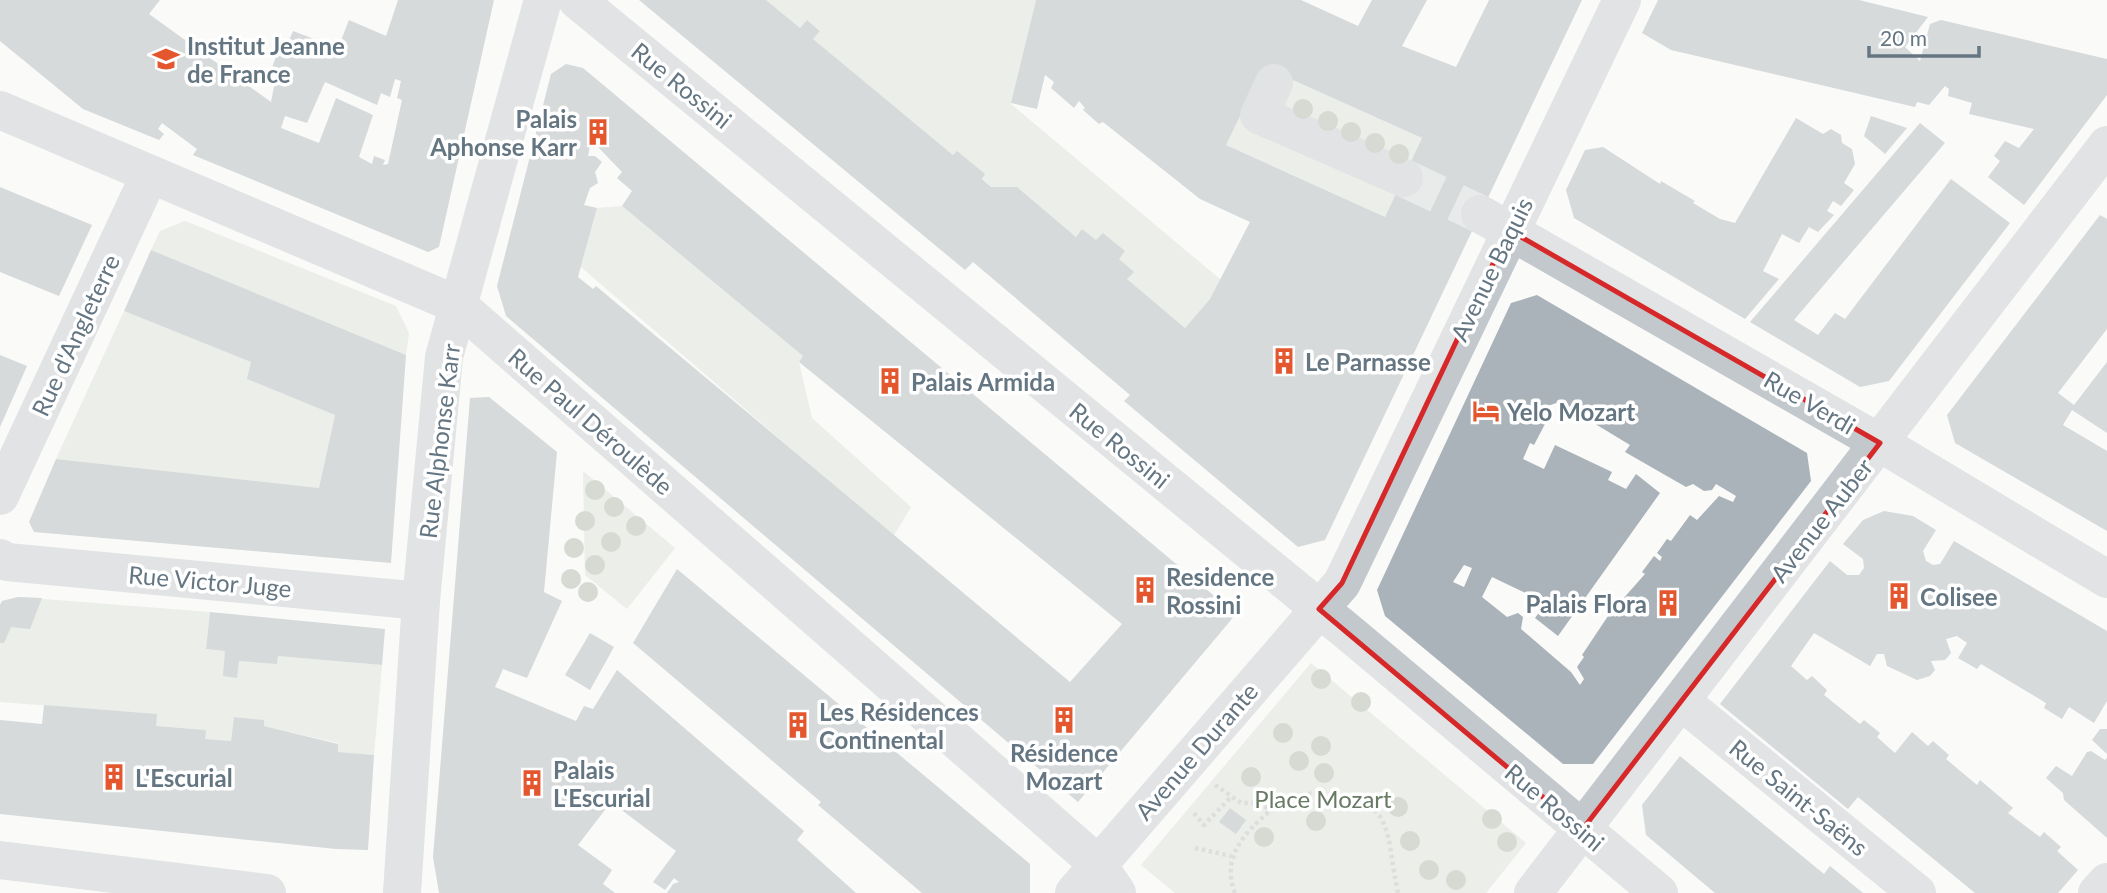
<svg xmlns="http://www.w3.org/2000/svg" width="2107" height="893" font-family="Lato,sans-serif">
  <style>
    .green { fill: #dadfd7 }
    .building { fill: #aab3b9; fill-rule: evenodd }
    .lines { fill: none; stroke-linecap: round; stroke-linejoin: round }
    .minor-tunnel { stroke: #d5d9db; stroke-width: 38; stroke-dasharray: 38 19; stroke-linecap: butt }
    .path { stroke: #bbbfc2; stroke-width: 4.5; stroke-dasharray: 3.5 3.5; stroke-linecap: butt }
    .minor { stroke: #c3c8cc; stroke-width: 38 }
    .tree { fill: #aab4a7 }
    .marked { fill: none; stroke: #d62828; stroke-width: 5; stroke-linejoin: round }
    .labels { text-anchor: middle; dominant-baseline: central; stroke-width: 7; stroke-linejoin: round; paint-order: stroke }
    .poi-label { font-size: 24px; font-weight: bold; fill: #657683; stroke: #fff; text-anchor: start }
    .street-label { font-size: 24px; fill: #657683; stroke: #fff }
    .park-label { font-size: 24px; fill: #687a64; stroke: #fff }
  </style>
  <rect width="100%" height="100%" fill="#fafaf8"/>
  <g class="green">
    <path d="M766,0H1036L1011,104L1221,280L1210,299L1185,328L1127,279L1133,272L1082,229L1076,237L1017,187H991L957,152L953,155L813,39L820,30L807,20L800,28Z"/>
    <path d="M1264,67L1422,138L1385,217L1226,145Z"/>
    <path d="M622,206L803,356L799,362L812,418L911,507L893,537L581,267L597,208Z"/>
    <path d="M185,221L396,306L409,333L406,355L151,250L160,231Z"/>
    <path d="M124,311L251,362L248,379L335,415L319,488L56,459Z"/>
    <path d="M583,471L675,548L627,609L585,575Z"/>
    <path d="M18,597L210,612L206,649L225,651L239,661L277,664L278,656L382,665L374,755L338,752V743L264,726L263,720L234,717L231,741L205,739V730L156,726V714L0,702V605L2,601Z"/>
    <path d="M1311,663L1526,843L1486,893H1175L1141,865Z"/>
  </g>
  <g class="building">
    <path d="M0,0H160L149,14L271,102L275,81L268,78L282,41L288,43L293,31L338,48L349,20L386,36L398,0H494L439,247L428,252L193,155L197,149L162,123L158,129L164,134L159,140L83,109L0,41ZM395,79L401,81L397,98L402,100L388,164L383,165L385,160L374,156L372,164L359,157L373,115L336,98L319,143L281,128L285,116L307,123L325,82L377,105L381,93L390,97Z"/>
    <path d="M639,0H766L800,28L807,20L820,31L813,39L953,155L957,151L985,174L982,179L991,187H1017L1076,237L1082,229L1096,240L1103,233L1125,251L1119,259L1134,272L1127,279L1185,328L1210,299L1250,222L1200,199L1103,122L1099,124L1083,110L1085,108L1079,101L1074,108L1051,88L1054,82L1045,75L1037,109L1011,103L1036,0H1301L1358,26L1372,0H1427L1402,46L1456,67L1489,0H1582L1325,540L1298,547L1124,401L1130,395L973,262L965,270ZM1264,67L1422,138L1385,217L1226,145Z"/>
    <path d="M1658,0H1859L1928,17L1905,47L1920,61L1930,24L1941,20L2107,59V95L2024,205L1988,177L2000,161L1994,156L2005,141L2019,148L2034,129L1969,114L1972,103L1948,96L1949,89L1945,86L1929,105L1917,102L1915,107L1671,50L1642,33Z"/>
    <path d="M566,64L583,68L1236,614L1078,802L506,316L497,286L551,74ZM596,145L622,172L617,178L632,191L622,206L803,356L799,362L1122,624L1070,682L596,286L593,289L578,277L597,208L584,205L590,188L598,183L595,172L602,162L595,156H588L590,146Z"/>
    <path d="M1871,116L1907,128L1885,154L1864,136Z"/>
    <path d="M1796,118L1823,134L1831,129L1841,135L1842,143L1852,149L1855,164L1844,183L1854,190L1841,206L1833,201L1827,211L1834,215L1818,232L1809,227L1799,243L1782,234L1763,271L1779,279L1745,319L1574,218L1566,190L1585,150L1603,147L1660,184L1661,181L1695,201L1693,203L1720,219L1735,223Z"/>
    <path d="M1920,123L1945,143L1794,320L1818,335L1835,313L1845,319L1951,179L2010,223L1889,381L1860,387L1750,322Z"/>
    <path d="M0,187L92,225L59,296L0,272Z"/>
    <path d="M2100,215L2107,219V329L2058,393L2074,405L2107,362V433L2072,410L2063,425L2107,451V531L1955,443L1947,415Z"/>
    <path d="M151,250L406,355L391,563L34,532L29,522L56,459L319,488L335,415L247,379L251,362L124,311Z"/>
    <path d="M1537,295L1807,453L1811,481L1593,764H1563L1385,616L1377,590L1511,303ZM1559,402L1630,445L1625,452L1686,487L1693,484L1704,491L1712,490L1716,484L1736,496L1733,502L1719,496L1697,520L1690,515L1671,541L1667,539L1657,553L1662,557L1660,561L1654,556L1642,572L1645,574L1614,609L1619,612L1615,617L1610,613L1582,655L1584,657L1577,667L1584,679L1580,685L1571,672L1521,629L1523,617L1518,613L1507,617L1482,597L1492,577L1546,603L1535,618L1558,636L1660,493L1636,474L1626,489L1608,480L1612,472L1555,445L1544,469L1523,459L1530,443L1534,445L1545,424L1539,421L1545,407ZM1464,565L1472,568L1464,587L1453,582Z"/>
    <path d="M0,355L27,366L0,427Z"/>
    <path d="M489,397L557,452L544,592L562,601L527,678L503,669L495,687L576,721L584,706L593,709L617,670L804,831L797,840L856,893H667L673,884L679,882L674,878L665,890L653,882L676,851L611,802L578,845L612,870L603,884L615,893H439L433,857L470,398Z"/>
    <path d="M1884,511L1913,516L1936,530L1923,551L1926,561L1933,565L1940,564L1954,541L2107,631V701L2094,723L2069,707L2062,719L2044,708L2046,703L1981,664L1977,669L1958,658L1967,643L1957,636L1946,639L1951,653L1945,660L1931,661L1935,670L1930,676L1917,680L1887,666L1884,654H1877L1870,666L1814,633L1791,666L1807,680L1812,676L1827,690L1824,695L1860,724L1864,720L1880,733L1877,737L1895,753L1912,732L1928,746L1933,741L1949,755L1946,759L1977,785L1980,780L2013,808L2008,813L2040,837L2044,832L2061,847L2057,851L2078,870L2058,893H1975L1858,797L1848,809L1720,704L1830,561L1847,575H1859L1864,568L1863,559L1843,544L1863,520Z"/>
    <path d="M677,569L1030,864V893H922L818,805L821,802L633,643Z"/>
    <path d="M18,597L42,598L30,629L11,627L4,643H0V605L2,601Z"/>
    <path d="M210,612L385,629L382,665L278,656L277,664L239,661L237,678L223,676L225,651L206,649Z"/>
    <path d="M590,633L614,647L590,690L565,675Z"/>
    <path d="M44,705L157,714L156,726L206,730L205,739L231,741L234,717L264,720V726L338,744V752L374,755L368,850L336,849L0,814V720L42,724Z"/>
    <path d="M2100,729H2107V754L2092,740Z"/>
    <path d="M2091,751L2105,760L2107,758V838L2064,800L2063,793L2046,778L2056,766L2072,776L2087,752Z"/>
    <path d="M1680,756L1824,874L1830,866L1863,893H1715L1646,835L1642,805Z"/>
    <path d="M1230,808L1246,820L1236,834L1219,822Z"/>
  </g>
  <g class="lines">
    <path class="minor-tunnel" d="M1404,178L1480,214"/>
    <g class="path">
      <path d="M1215,785L1241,803H1259L1271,810C1284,795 1302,793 1320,794C1397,796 1385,834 1398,893"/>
      <path d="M1194,813L1204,825L1231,797"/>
      <path d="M1195,848L1231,856"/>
      <path d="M1235,893C1221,857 1244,833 1271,810"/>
    </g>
    <g class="minor">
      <path d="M577,0L1348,632L1659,893"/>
      <path d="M1274,83L1259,115L1404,178"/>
      <path d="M0,110L458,305L1083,851L1098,865L1117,893"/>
      <path d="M1480,214L1880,443L2107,579"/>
      <path d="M0,496L150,174"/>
      <path d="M0,558L7,562L421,601"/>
      <path d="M1681,701L1917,893"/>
      <path d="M0,860L267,893"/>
      <path d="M402,893L421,601L444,357L543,0"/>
      <path d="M1074,893L1342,583L1622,0"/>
      <path d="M1533,893L2107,145"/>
      <path d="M2097,893L2107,882"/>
    </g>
  </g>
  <g class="tree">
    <circle cx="1303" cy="109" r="10"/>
    <circle cx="1328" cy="121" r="10"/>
    <circle cx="1351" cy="132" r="10"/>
    <circle cx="1375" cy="143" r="10"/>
    <circle cx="1399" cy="154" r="10"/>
    <circle cx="595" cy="490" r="10"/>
    <circle cx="614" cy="507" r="10"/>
    <circle cx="585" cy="521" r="10"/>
    <circle cx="636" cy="526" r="10"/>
    <circle cx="611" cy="542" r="10"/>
    <circle cx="574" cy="548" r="10"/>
    <circle cx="595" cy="565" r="10"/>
    <circle cx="571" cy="579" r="10"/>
    <circle cx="588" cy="592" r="10"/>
    <circle cx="1321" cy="679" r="10"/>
    <circle cx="1361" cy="702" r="10"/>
    <circle cx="1283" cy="733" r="10"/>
    <circle cx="1321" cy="746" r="10"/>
    <circle cx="1299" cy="761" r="10"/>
    <circle cx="1324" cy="773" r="10"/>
    <circle cx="1251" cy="777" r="10"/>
    <circle cx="1398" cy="807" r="10"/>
    <circle cx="1492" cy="819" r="10"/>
    <circle cx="1316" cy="821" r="10"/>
    <circle cx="1264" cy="837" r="10"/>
    <circle cx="1410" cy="841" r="10"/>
    <circle cx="1507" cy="842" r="10"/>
    <circle cx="1429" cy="870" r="10"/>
    <circle cx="1456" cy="880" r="10"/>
  </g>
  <path d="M0 0H2107V893H0ZM1509,230L1880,443L1582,830L1319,609L1342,583Z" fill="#fafaf8" fill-opacity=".55" fill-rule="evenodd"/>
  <path class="marked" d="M1509,230L1880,443L1582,830L1319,609L1342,583Z"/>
  <defs>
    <symbol id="school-bare" viewBox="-9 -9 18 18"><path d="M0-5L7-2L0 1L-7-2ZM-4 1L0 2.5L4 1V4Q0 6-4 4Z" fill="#e4572e" stroke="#fff" stroke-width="2.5" paint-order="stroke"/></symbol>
    <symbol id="building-bare" viewBox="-9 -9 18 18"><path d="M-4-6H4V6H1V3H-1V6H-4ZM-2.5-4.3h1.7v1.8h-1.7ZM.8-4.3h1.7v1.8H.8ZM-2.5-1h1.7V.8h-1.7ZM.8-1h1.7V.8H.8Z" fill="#e4572e" stroke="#fff" stroke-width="2.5" paint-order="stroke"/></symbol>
    <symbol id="hotel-bare" viewBox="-9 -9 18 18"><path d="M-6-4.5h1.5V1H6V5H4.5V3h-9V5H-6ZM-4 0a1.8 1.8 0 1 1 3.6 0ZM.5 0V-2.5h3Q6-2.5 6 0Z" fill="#e4572e" stroke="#fff" stroke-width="2.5" paint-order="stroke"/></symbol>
  </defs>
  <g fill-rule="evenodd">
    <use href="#school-bare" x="147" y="40" width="38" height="38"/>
    <use href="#building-bare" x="579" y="113" width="38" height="38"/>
    <use href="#building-bare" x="1265" y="342" width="38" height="38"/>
    <use href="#building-bare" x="871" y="362" width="38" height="38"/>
    <use href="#hotel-bare" x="1467" y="392" width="38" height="38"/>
    <use href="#building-bare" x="1126" y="571" width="38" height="38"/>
    <use href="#building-bare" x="1880" y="577" width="38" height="38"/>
    <use href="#building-bare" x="1649" y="584" width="38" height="38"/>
    <use href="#building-bare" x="1045" y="701" width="38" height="38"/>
    <use href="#building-bare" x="779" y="706" width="38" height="38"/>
    <use href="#building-bare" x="95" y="758" width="38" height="38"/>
    <use href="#building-bare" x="513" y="764" width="38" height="38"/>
  </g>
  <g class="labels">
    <g class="poi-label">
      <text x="187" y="45">Institut Jeanne<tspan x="187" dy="28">de France</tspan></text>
      <text x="577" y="118" text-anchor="end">Palais<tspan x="577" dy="28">Aphonse Karr</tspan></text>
      <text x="1305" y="361">Le Parnasse</text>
      <text x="911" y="381">Palais Armida</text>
      <text x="1507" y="411">Yelo Mozart</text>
      <text x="1166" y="576">Residence<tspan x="1166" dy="28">Rossini</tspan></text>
      <text x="1920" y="596">Colisee</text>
      <text x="1647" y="603" text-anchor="end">Palais Flora</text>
      <text x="819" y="711">Les Résidences<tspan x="819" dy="28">Continental</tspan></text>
      <text x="1064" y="752" text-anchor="middle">Résidence<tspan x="1064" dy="28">Mozart</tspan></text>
      <text x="553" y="769">Palais<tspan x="553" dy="28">L'Escurial</tspan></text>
      <text x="135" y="777">L'Escurial</text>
    </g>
    <g class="street-label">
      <text transform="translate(682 85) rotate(39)">Rue Rossini</text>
      <text transform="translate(1491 269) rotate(-64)">Avenue Baquis</text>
      <text transform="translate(75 335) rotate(-65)">Rue d'Angleterre</text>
      <text transform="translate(1810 402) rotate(30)">Rue Verdi</text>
      <text transform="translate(591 421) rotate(41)">Rue Paul Déroulède</text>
      <text transform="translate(439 441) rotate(-83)">Rue Alphonse Karr</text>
      <text transform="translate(1120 445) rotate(39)">Rue Rossini</text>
      <text transform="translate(1821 520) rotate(-52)">Avenue Auber</text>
      <text transform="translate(210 581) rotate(5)">Rue Victor Juge</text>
      <text transform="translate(1196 751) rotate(-49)">Avenue Durante</text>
      <text transform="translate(1799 797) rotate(39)">Rue Saint-Saëns</text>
      <text transform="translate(1555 807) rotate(40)">Rue Rossini</text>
    </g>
    <g class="park-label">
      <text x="1323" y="798">Place Mozart</text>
    </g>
  </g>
  <path d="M1869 46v10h110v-10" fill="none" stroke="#657683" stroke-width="3.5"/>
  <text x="1880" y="46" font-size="21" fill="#657683" stroke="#ffffff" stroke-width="5" paint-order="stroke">20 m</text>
</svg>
